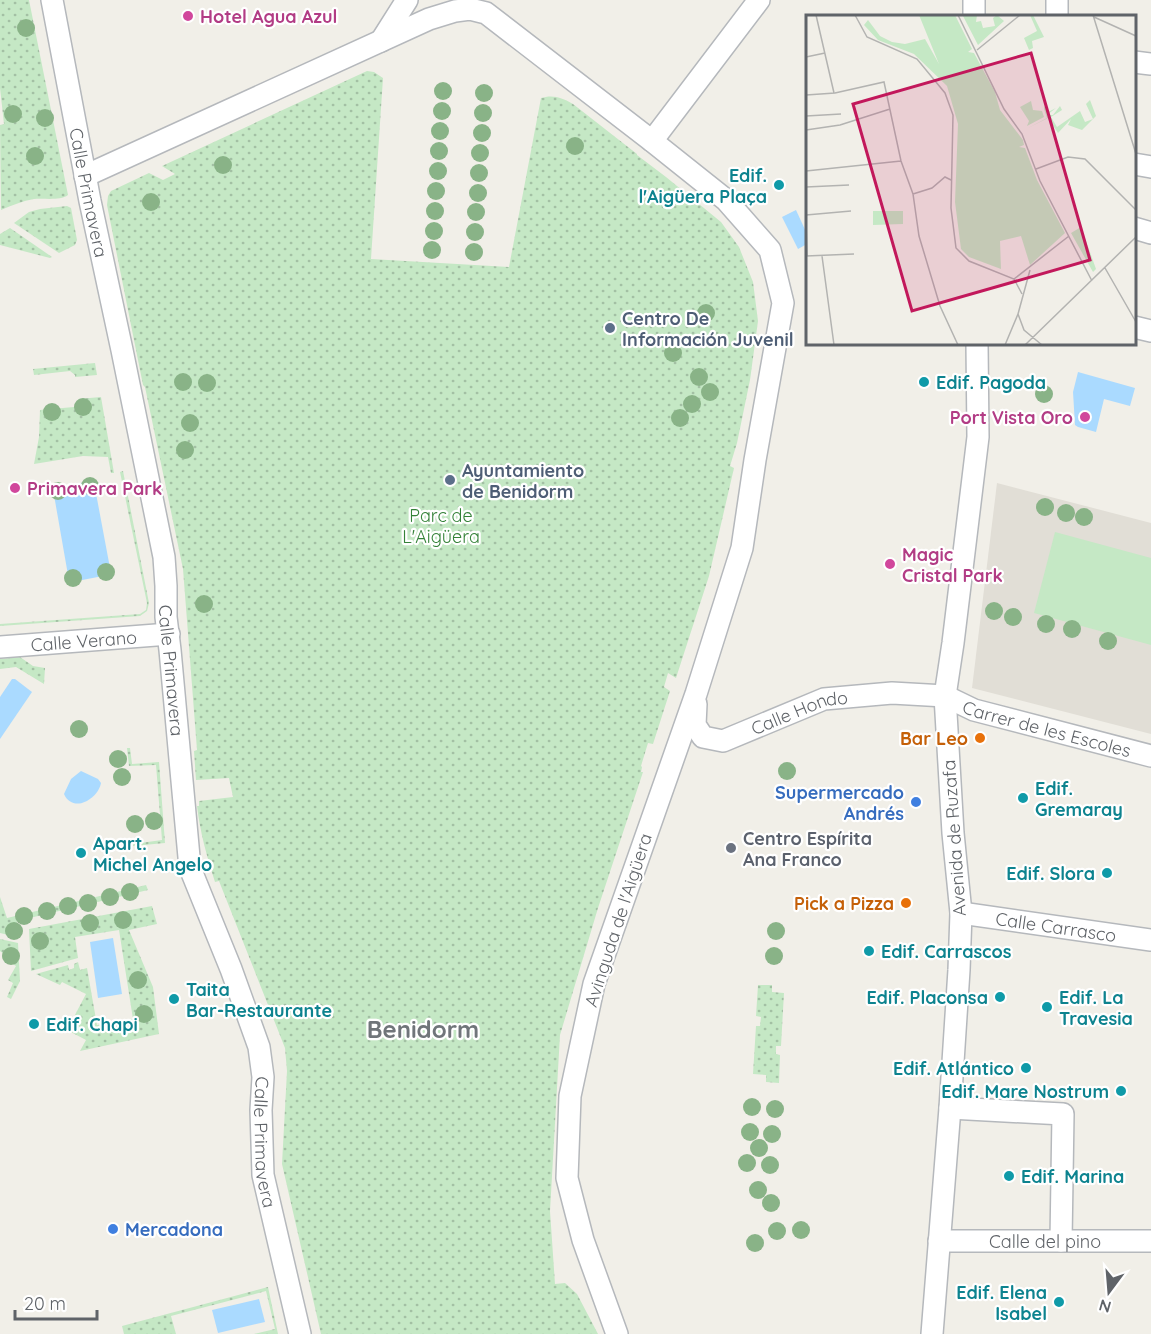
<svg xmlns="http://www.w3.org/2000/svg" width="1151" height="1334" font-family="Quicksand,sans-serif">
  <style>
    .education { fill: #e1ded6 }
    .grass { fill: #c5e8c5 }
    .park { fill: url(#park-dots) }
    .water { fill: #aadaff }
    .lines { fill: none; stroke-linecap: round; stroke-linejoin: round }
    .street-casing { stroke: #b5b8bc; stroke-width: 24 }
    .street { stroke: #fff; stroke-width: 21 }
    .tree { fill: #89b387 }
    .hotel-dot { fill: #d1479c; stroke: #fff; stroke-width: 2 }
    .culture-dot { fill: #0f9aa8; stroke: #fff; stroke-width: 2 }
    .service-dot { fill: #5c6f8a; stroke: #fff; stroke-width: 2 }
    .food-dot { fill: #e8710a; stroke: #fff; stroke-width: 2 }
    .shop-dot { fill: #3f7fe0; stroke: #fff; stroke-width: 2 }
    .worship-dot { fill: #6b7280; stroke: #fff; stroke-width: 2 }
    .labels { text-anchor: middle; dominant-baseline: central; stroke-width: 4.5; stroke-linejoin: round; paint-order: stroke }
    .hotel-label { font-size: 18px; font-weight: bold; fill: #b23c85; stroke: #fff; text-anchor: start }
    .culture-label { font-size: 18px; font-weight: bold; fill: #0d838f; stroke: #fff; text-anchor: start }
    .street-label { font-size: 18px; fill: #5f6368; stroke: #fff }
    .service-label { font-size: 18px; font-weight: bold; fill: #4e5e75; stroke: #fff; text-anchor: start }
    .park-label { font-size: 18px; fill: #348238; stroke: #fff }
    .food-label { font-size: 18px; font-weight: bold; fill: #c56008; stroke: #fff; text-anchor: end }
    .shop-label { font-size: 18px; font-weight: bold; fill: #366cbe; stroke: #fff; text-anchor: end }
    .worship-label { font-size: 18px; font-weight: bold; fill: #5b616d; stroke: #fff; text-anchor: start }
    .district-label { font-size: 24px; font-weight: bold; fill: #70757a; stroke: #fff }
    .inset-road { fill: none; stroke: #b3b3b1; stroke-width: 1.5 }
    .view { fill: #c2185b; fill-opacity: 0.15; stroke: #c2185b; stroke-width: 3 }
    .inset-edge { fill: none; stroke: #5f6368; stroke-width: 3 }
  </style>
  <defs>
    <pattern id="park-dots" width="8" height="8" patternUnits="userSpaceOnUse" patternTransform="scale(1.5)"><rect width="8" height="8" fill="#c5e8c5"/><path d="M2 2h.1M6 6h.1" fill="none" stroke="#a3c0a4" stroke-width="1.8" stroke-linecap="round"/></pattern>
  </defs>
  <rect width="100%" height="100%" fill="#f1efe8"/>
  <path class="education" d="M997,483L1151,523V734L972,688Z"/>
  <path class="grass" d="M1055,532L1151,558V645L1034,613Z"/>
  <g class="park">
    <path d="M0,0H29L68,195C60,201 45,198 34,199C23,201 12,205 1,210L0,125L4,124L0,88Z"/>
    <path d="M367,71L374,72L383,78L371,259L509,267L541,98C553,94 563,98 573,104L637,154V155L666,177L721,222L739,247L753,282L758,321L750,380L737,443L730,466L734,468L709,576L676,678L668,673L664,687L670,691L653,744L648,743L641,766L642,767L641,772H643L598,908L560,1035L550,1211L555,1284L565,1283L577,1294L598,1334H321L282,1164L287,1071L285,1048L219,881L215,882C207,857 200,832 197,806H199V801L233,797L229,778L196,780L194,751L197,750L183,569L145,387L143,385L107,205L108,196L111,191L149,173L163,180L175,174L162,166Z"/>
    <path d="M67,206L71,208L77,240L75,245L59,253L14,223L29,212L40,209Z"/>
    <path d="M10,228L52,257L50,258L0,245V234Z"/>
    <path d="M95,363L97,375L75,377V375L70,371L34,375L33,369Z"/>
    <path d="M101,397L114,473H111L108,457L83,456L34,464L39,437L40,410L74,407L79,403L78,399Z"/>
    <path d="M123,471L149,603L147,611L140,616L0,626V624L140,614L146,610L147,603L120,472Z"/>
    <path d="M20,657L33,666L45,668L44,684L16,667L0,669V659Z"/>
    <path d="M127,748H130L132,764L159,762L165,843L133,846V844L162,840L156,765L129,766Z"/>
    <path d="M146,885L148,890L17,921V937L0,933V897L7,918Z"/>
    <path d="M152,906L157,924L129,930L153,987L159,1034L80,1051L86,1040L67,1030L86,994L62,982L60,985L36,974L68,965L69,970L74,968V964L78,962L80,970L87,968L97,1025L133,1019L119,930L75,937L78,958L31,971L29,929Z"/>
    <path d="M0,939L18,943L20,981L11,999L7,997L13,983L8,980L16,966L2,958L4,954L0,951Z"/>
    <path d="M758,985H772V992L784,993L781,1046H776V1054L780,1055L779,1083L766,1082V1075L753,1074L756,1026H760L761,1017L756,1016Z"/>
    <path d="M268,1287L278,1334H254L275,1329L266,1291L171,1316L176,1334H124L122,1326Z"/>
  </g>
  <g class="water">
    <path d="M796,210L807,234V244L798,249L782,217Z"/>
    <path d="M1078,372L1135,388L1130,406L1104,399L1096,432L1078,427L1075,425L1073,392Z"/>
    <path d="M86,482L87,489L95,488L110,568L102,569L103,576L77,581L76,574L68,575L54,495L62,494L61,487Z"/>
    <path d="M12,679H15L32,692L0,739V697Z"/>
    <path d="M81,771L98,779L101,783C98,799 73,814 64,794L71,779Z"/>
    <path d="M113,938L122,994L98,998L90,942Z"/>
    <path d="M259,1299L265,1322L218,1333L212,1310Z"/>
  </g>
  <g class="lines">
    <defs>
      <g id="street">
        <path id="s1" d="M52,0L90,201L122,350L164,557L166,586V617L170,650L190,868L231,969L259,1047L263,1077L261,1110L263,1175L300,1334"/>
        <path d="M974,0V16"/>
        <path d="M1057,0V16"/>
        <path d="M381,41L407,0"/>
        <path d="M1134,62L1151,64"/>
        <path d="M652,141L759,0"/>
        <path d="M1134,164L1151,167"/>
        <path d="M85,176L429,19L455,11L470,9L486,13L652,141L726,200L770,250L783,303L755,460L742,548L696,694L594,984L570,1096L567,1178L583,1240L617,1334"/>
        <path d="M1134,228L1151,233"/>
        <path d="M1134,327L1151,331"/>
        <path id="s2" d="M0,647L169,634"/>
        <path id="s3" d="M696,704L695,725L703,737L723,741L824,699L892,693L945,696L974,710L1151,756"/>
        <path id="s4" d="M961,913L1151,940"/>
        <path d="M950,1108L1063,1114L1061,1241"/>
        <path id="s5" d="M939,1241H1151"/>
        <path d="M932,1334L950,1108L959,970L961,913L953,833L945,696L953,643L978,437L977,344"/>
      </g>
    </defs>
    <use href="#street" class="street-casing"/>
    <use href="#street" class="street"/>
  </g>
  <g class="tree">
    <circle cx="26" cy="28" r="9"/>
    <circle cx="443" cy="91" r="9"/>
    <circle cx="484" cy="93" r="9"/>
    <circle cx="442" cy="111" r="9"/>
    <circle cx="483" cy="113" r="9"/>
    <circle cx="13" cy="114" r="9"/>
    <circle cx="45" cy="118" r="9"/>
    <circle cx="440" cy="131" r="9"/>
    <circle cx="482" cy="133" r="9"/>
    <circle cx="575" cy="146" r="9"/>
    <circle cx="439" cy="151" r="9"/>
    <circle cx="480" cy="153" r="9"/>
    <circle cx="35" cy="156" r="9"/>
    <circle cx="223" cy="165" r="9"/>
    <circle cx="438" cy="171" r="9"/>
    <circle cx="479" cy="173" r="9"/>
    <circle cx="436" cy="191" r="9"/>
    <circle cx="478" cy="193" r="9"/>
    <circle cx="151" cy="202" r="9"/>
    <circle cx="435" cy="211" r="9"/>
    <circle cx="476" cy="212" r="9"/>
    <circle cx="434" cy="231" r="9"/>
    <circle cx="475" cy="232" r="9"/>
    <circle cx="432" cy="250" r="9"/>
    <circle cx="474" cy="252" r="9"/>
    <circle cx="706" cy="313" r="9"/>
    <circle cx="673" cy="353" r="9"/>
    <circle cx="699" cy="377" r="9"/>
    <circle cx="183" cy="382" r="9"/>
    <circle cx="207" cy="383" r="9"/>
    <circle cx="710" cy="392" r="9"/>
    <circle cx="1044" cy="394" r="9"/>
    <circle cx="692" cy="404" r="9"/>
    <circle cx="83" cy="407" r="9"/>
    <circle cx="52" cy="412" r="9"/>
    <circle cx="680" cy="418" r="9"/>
    <circle cx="190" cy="423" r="9"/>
    <circle cx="185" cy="450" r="9"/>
    <circle cx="90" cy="486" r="9"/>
    <circle cx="58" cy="491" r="9"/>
    <circle cx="1045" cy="507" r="9"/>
    <circle cx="1066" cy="513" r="9"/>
    <circle cx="1084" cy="517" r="9"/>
    <circle cx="106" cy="572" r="9"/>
    <circle cx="73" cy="578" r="9"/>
    <circle cx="204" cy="604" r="9"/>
    <circle cx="994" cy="611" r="9"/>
    <circle cx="1013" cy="617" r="9"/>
    <circle cx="1046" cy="624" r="9"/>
    <circle cx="1072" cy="629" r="9"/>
    <circle cx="1108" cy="641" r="9"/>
    <circle cx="79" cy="729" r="9"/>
    <circle cx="118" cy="759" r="9"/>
    <circle cx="787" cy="771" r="9"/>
    <circle cx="122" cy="777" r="9"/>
    <circle cx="154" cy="821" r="9"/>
    <circle cx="135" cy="824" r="9"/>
    <circle cx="130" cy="892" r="9"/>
    <circle cx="110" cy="897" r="9"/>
    <circle cx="88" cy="903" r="9"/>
    <circle cx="68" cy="906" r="9"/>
    <circle cx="47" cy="911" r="9"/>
    <circle cx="24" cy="916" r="9"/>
    <circle cx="123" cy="920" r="9"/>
    <circle cx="90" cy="923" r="9"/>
    <circle cx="14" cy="931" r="9"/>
    <circle cx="776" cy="931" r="9"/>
    <circle cx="40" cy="941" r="9"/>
    <circle cx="11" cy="956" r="9"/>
    <circle cx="774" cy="956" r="9"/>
    <circle cx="138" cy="980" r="9"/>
    <circle cx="144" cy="1014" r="9"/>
    <circle cx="752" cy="1107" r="9"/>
    <circle cx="775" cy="1109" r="9"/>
    <circle cx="750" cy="1132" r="9"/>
    <circle cx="772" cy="1134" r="9"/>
    <circle cx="759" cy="1148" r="9"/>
    <circle cx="747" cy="1163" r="9"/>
    <circle cx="770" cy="1165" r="9"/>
    <circle cx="758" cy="1190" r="9"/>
    <circle cx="771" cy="1203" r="9"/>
    <circle cx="801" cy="1230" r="9"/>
    <circle cx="777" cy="1231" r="9"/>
    <circle cx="755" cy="1243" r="9"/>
  </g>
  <g class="hotel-dot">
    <circle cx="188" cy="16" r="6"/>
    <circle cx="1085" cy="417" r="6"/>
    <circle cx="15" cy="488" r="6"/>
    <circle cx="890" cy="564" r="6"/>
  </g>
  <g class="culture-dot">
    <circle cx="779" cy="185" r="6"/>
    <circle cx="924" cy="382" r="6"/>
    <circle cx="1023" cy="798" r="6"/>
    <circle cx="81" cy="853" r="6"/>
    <circle cx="1107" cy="873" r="6"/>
    <circle cx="869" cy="951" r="6"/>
    <circle cx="1000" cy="997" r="6"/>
    <circle cx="174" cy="999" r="6"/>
    <circle cx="1047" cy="1007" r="6"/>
    <circle cx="34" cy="1024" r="6"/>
    <circle cx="1026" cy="1068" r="6"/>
    <circle cx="1121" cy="1091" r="6"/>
    <circle cx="1009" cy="1176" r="6"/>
    <circle cx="1059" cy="1302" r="6"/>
  </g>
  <g class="service-dot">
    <circle cx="610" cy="328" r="6"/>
    <circle cx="450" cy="480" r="6"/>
  </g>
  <g class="food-dot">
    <circle cx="980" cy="738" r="6"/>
    <circle cx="906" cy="903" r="6"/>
  </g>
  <g class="shop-dot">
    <circle cx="916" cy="802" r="6"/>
    <circle cx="113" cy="1229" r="6"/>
  </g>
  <circle class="worship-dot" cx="731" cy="848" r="6"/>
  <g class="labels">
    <g class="hotel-label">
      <text x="200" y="16">Hotel Agua Azul</text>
      <text x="1073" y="417" text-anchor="end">Port Vista Oro</text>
      <text x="27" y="488">Primavera Park</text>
      <text x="902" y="554">Magic<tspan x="902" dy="21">Cristal Park</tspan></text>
    </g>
    <g class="culture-label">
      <text x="767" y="175" text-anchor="end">Edif.<tspan x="767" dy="21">l'Aigüera Plaça</tspan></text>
      <text x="936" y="382">Edif. Pagoda</text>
      <text x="1035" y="788">Edif.<tspan x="1035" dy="21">Gremaray</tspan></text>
      <text x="93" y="843">Apart.<tspan x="93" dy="21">Michel Angelo</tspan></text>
      <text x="1095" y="873" text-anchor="end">Edif. Slora</text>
      <text x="881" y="951">Edif. Carrascos</text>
      <text x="186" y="989">Taita<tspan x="186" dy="21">Bar-Restaurante</tspan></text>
      <text x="988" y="997" text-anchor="end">Edif. Placonsa</text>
      <text x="1059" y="997">Edif. La<tspan x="1059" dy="21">Travesia</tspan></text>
      <text x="46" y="1024">Edif. Chapi</text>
      <text x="1014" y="1068" text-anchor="end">Edif. Atlántico</text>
      <text x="1109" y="1091" text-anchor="end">Edif. Mare Nostrum</text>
      <text x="1021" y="1176">Edif. Marina</text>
      <text x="1047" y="1292" text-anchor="end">Edif. Elena<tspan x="1047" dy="21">Isabel</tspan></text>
    </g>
    <g class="street-label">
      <text stroke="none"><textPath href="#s1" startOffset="196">Calle Primavera</textPath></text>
      <text stroke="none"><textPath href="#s2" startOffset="84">Calle Verano</textPath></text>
      <text stroke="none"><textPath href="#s1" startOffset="682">Calle Primavera</textPath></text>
      <text stroke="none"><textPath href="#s3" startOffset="138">Calle Hondo</textPath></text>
      <text stroke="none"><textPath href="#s3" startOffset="394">Carrer de les Escoles</textPath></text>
      <text transform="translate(954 838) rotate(-94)">Avenida de Ruzafa</text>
      <text transform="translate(618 920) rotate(-72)">Avinguda de l'Aigüera</text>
      <text stroke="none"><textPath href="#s4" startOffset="96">Calle Carrasco</textPath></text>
      <text stroke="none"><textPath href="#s1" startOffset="1168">Calle Primavera</textPath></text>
      <text stroke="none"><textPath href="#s5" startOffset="106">Calle del pino</textPath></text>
    </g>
    <g class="service-label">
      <text x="622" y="318">Centro De<tspan x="622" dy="21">Información Juvenil</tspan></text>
      <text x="462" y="470">Ayuntamiento<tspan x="462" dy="21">de Benidorm</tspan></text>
    </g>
    <g class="park-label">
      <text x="441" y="515">Parc de<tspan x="441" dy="21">L'Aigüera</tspan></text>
    </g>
    <g class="food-label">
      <text x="968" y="738">Bar Leo</text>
      <text x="894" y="903">Pick a Pizza</text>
    </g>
    <g class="shop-label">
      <text x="904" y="792">Supermercado<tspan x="904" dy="21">Andrés</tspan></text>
      <text x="125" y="1229" text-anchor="start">Mercadona</text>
    </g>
    <g class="worship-label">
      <text x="743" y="838">Centro Espírita<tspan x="743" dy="21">Ana Franco</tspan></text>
    </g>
    <g class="district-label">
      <text x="423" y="1029">Benidorm</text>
    </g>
  </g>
  <g transform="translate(806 15)">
    <rect width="330" height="330" fill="#f1efe8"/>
    <path d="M67,196H97V209L67,210Z" fill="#c5e8c5"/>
    <path d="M113,0H149L166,34L162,37L168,38L189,77L194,95L217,125L218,130L213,132L219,133L231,165L259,218L224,250L215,221L194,226L195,254L163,242L155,234L149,187L152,109L141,71L108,39L72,25L58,10L62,5L74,21L86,27L99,29L119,24L133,49ZM171,0L170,7L175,6L177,13L189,11L187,3L191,0L198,6L172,30L157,1ZM224,0H227L238,22L226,26L227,33L223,35L218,23L231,16ZM284,85L290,101L276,115L262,110L265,104L252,118L242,103L222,113L241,103L238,94V91L242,97L250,93L241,100H247L254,91L256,95L245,102L251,112L274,96L279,107L287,104L280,89ZM225,86L227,95L236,96L238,102L221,111L223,106L214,92ZM275,212L290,254L287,257L265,218Z" fill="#c5e8c5"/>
    <path class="inset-road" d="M10,0L28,78M49,0L61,22L111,44L139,78L147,100L145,193L150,233L163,246L208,264L216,279M152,0L198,94L216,119L234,166L286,266M287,0L330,139M288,2L330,21M171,35L214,0M0,42L19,38M0,80L29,78L78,67L95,146L107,179L113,221L134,291L152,330M0,101L35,99M0,115L34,110L84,94M230,154L262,142L279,144L330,195M0,156L95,146M0,172L43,170M107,179L126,173L139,162L145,165M0,200L45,196M0,207L1,241M0,241L48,239M16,241L28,330M299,253L330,307M224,255L212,299L218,315L236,330M208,264L263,221M199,330L212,299M219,330L330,222"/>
    <path class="view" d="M225,38L284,245L106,296L47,89Z"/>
    <rect width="330" height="330" class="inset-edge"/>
  </g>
  <g transform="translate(1109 1292) rotate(196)" stroke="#ffffff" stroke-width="4.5" paint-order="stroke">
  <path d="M0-4.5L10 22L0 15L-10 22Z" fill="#5f6368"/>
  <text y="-9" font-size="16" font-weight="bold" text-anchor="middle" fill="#5f6368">N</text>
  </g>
  <path d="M15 1310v9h82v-9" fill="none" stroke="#5f6368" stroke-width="3"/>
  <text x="24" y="1310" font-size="18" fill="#5f6368" stroke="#ffffff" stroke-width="4.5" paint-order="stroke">20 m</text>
</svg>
